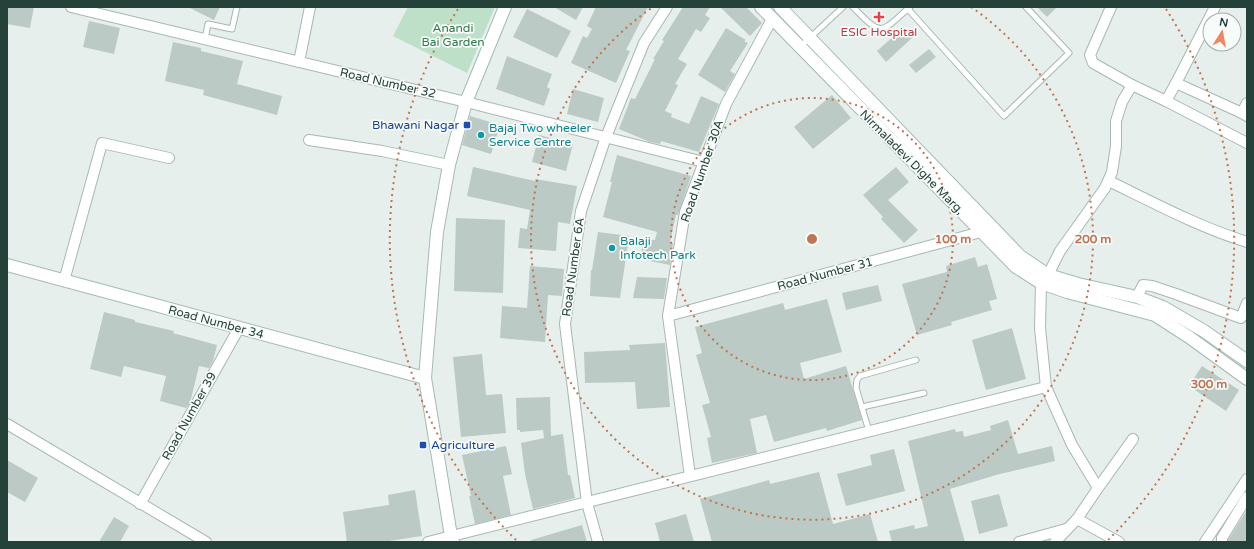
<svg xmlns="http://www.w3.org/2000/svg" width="1254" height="549" font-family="'Varela Round',sans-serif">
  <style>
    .green { fill: #bfe0c8 }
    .building { fill: #bbcac4 }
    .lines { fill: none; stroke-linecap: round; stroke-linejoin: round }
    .lane-casing { stroke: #a8b8b2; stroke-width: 7 }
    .street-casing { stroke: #a8b8b2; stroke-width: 12 }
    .secondary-casing { stroke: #a4bbb3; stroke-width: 14 }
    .lane { stroke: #fff; stroke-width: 5 }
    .street { stroke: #fff; stroke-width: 10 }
    .secondary { stroke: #fff; stroke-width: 12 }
    .ring { fill: none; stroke: #c07456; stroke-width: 2; stroke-dasharray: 2 4 }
    .health-dot { fill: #e0444e; stroke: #f7fbf9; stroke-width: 1.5 }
    .transit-dot { fill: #1a4fb4; stroke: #f7fbf9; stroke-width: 1.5 }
    .culture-dot { fill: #0f9aa8; stroke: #f7fbf9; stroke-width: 1.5 }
    .labels { text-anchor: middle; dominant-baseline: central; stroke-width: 3.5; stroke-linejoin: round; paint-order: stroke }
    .park-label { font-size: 12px; fill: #2d7a4b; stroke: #f7fbf9 }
    .health-label { font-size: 12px; fill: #be3a42; stroke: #f7fbf9 }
    .street-label { font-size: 12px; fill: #24423a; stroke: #f7fbf9 }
    .transit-label { font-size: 12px; fill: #164399; stroke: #f7fbf9; text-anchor: end }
    .culture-label { font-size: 12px; fill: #0d838f; stroke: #f7fbf9; text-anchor: start }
    .centre { fill: #c07456; stroke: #f7fbf9; stroke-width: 2 }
    .ring-label { font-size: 12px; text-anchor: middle; font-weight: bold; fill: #c07456; stroke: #f7fbf9; stroke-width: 3.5; stroke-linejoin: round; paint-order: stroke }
  </style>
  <rect width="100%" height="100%" fill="#e6efeb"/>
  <path class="green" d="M408,7H495L467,73L393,36Z"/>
  <g class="building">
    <path d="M7,7H34L30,28L7,24Z"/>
    <path d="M188,7H220L214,20Z"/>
    <path d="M554,7H583L576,20Z"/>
    <path d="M596,7H648L626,50L630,51L616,83L571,63L583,36L587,38L592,29L587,26Z"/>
    <path d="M683,7H710L705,15L710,18L701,32L696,29L678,59L687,64L675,84L678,85L665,111L672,114L671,117L689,124L701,96L719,104L699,152L661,141L660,144L650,142L619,129L631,98L635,99L655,59H653L664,41L662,40Z"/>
    <path d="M720,7H746L762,23L750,36Z"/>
    <path d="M1037,7H1057L1047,17Z"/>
    <path d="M527,9L571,31L557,58L513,37Z"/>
    <path d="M89,21L120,28L114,54L83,47Z"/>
    <path d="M904,27L913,37L886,62L877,51Z"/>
    <path d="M726,28L746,40L744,41L748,43L730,71L735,74L725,92L698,75Z"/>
    <path d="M173,42L201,48V51L243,61L237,84L282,96L277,115L203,95L204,90L165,81Z"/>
    <path d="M929,49L936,57L916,73L909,65Z"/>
    <path d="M507,56L552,74L547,87L550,89L544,106L496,89Z"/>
    <path d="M573,89L604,98L598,122L567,114Z"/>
    <path d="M832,95L851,118L813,149L794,127Z"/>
    <path d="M470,116L500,125L491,154L462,145Z"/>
    <path d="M539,135L573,144L566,171L532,162Z"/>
    <path d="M617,155L691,176L678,215H676L670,242L673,243L670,265L640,259L644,239L655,240L657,232L603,217L612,182H610Z"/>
    <path d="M473,167L535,181V179L577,186L570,224L558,222L556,251L518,248L520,228L527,229L530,210L467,196Z"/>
    <path d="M896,167L909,182L888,200L918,230L904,243L881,219L883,217L863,195Z"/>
    <path d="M456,218L505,220L503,293L454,291Z"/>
    <path d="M598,232L629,236L620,298L590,296L591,270H592Z"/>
    <path d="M975,257L978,267L987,264L997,299L989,301L992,310L951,322L952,325L917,335L902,284L947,272L946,266Z"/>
    <path d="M530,266L564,269L562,296L548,295L545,342L500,338L502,306L527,308Z"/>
    <path d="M637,277L667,278L664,299L633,298Z"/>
    <path d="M878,285L882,301L846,310L842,293Z"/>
    <path d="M827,299L842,352L800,363L804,379L846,366L862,420L827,431L826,428L774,442L766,415L750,419L757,453L712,463L707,438L711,437L702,405L710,403L696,355L702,353L695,327L783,303L785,310Z"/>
    <path d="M104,312L135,320V322L174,331L173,333L217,345L213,361L209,368L199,366L190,403L186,408L160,401L166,376L124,366L121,377L90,369Z"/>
    <path d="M1012,328L1026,379L986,390L972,340Z"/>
    <path d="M665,343L670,407L637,409L635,382L585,383L584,352L630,350L629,345Z"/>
    <path d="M482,354L486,395L502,394L506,433L461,437L453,357Z"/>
    <path d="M1202,366L1239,390L1226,411L1189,386Z"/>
    <path d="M550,397L551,436L563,434L568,475H570L575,498L533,509L525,474L521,443L544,438L543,430L520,432V430H517L516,398Z"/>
    <path d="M1008,420L1018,454L1052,446L1055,461L996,475L950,489L965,542H892L889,531L914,525L915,529L928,526L908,441L955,429L956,432L963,431L964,437L991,430L990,426Z"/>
    <path d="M506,446L512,474L503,476L511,515L475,524L469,496H471L462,455Z"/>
    <path d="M894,449L905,491L846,506L837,474L872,465L870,455Z"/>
    <path d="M7,460L38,478L25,502L7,492Z"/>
    <path d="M819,472L833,524L870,514L878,542H712L700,499L769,480L770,484Z"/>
    <path d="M415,490L422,536L382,542H347L343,512L389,505L388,495Z"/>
    <path d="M999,494L1008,526L979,534L971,501Z"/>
    <path d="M1247,510V542H1228V540Z"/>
    <path d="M686,514L694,542H660L655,523Z"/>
    <path d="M114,517L129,526L120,542H99Z"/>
    <path d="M582,525L587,542H531V540Z"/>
  </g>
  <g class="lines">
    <defs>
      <g id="lane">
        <path d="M853,7C883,38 880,33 910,7"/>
        <path d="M908,9L1004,116L1069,53L1026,7"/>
        <path d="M205,39L208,24L232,29L237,7"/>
        <path d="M800,47L843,7"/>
        <path d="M862,407L924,393"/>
        <path d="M869,431L856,388L857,380L860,376L916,360"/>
      </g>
      <g id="street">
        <path d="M71,7L466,102L704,162"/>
        <path d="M1111,7L1090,55L1093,63L1132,85L1166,101L1247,143"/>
        <path d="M1215,7L1176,83L1242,113"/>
        <path d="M299,62L310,7"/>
        <path d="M1166,101L1176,83"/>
        <path d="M1247,103L1242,113L1247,116"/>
        <path d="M309,140L382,151L449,165"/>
        <path d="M1109,181C1154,203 1199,227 1247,242"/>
        <path d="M64,281L102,143L169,158"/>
        <path d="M1137,297L1143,285L1152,286L1176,294L1241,318L1247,303"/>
        <path d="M668,316L981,232"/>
        <path d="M7,424L206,542"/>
        <path d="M690,476L668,316L685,212L726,104L772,19"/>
        <path d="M1098,488L1133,439"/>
        <path d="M140,504L239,328"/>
        <path d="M1077,519L1119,542"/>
        <path d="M428,542L1046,387"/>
        <path d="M598,542L587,503L565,324L581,211L606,137L644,43L667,7"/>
        <path d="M1019,542L1066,529"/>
        <path d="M1055,542L1077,519L1098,488L1072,445L1046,387L1040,328L1041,283L1048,275L1060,251L1105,188L1112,172L1116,146V121L1122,102L1132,85"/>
        <path d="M1205,542L1247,479"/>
        <path d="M1222,542V538L1247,497"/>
      </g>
      <g id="secondary">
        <path d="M761,7L1016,267L1041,283L1067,292L1155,315L1189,337L1247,379"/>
        <path d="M780,7L1020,256L1048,275L1078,284L1137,297L1163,307L1204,331L1247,361"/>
        <path d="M7,265L425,378"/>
        <path d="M453,542L451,536L425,378L437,232L449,165L466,102L505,7"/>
      </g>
    </defs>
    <use href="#lane" class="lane-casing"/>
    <use href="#street" class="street-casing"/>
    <use href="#secondary" class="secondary-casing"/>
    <use href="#lane" class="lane"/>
    <use href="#street" class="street"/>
    <use href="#secondary" class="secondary"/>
  </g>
  <g class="ring">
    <circle cx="812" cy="239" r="141"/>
    <path d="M971 7A281 281 0 1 1 653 7"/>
    <path d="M516 540A422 422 0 0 1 458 9M1166 9A422 422 0 0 1 1108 540"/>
  </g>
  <path class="health-dot" d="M877 11h4v4h4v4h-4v4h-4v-4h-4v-4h4z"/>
  <g class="transit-dot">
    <rect x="463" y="121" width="8" height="8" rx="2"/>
    <rect x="419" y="441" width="8" height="8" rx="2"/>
  </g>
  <g class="culture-dot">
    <circle cx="481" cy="135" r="4"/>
    <circle cx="612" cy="248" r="4"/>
  </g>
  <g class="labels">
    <g class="park-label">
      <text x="453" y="28">Anandi<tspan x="453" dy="14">Bai Garden</tspan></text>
    </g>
    <g class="health-label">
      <text x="879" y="32">ESIC Hospital</text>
    </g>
    <g class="street-label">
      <text transform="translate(388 83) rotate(13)">Road Number 32</text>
      <text transform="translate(912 162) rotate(45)">Nirmaladevi Dighe Marg,</text>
      <text transform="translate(702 171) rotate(-71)">Road Number 30A</text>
      <text transform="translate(573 267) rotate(-82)">Road Number 6A</text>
      <text transform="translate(825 274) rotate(-15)">Road Number 31</text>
      <text transform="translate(216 322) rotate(15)">Road Number 34</text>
      <text transform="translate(189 416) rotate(-61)">Road Number 39</text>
    </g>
    <g class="transit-label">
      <text x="459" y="125">Bhawani Nagar</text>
      <text x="431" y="445" text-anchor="start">Agriculture</text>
    </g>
    <g class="culture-label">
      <text x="489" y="128">Bajaj Two wheeler<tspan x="489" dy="14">Service Centre</tspan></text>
      <text x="620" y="241">Balaji<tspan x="620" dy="14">Infotech Park</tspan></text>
    </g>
  </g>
  <circle cx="812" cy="239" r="6" class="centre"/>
  <g class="ring-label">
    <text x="953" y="243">100 m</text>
    <text x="1093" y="243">200 m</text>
    <text x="1209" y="388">300 m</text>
  </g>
  <rect width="1254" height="549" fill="none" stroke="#24423a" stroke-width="16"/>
  <g transform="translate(1222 32) rotate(11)"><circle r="19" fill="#f7fbf9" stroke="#a3b1ad"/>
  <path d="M0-3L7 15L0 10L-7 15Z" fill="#f4845f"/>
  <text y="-6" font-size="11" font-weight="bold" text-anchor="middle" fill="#24423a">N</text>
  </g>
</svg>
